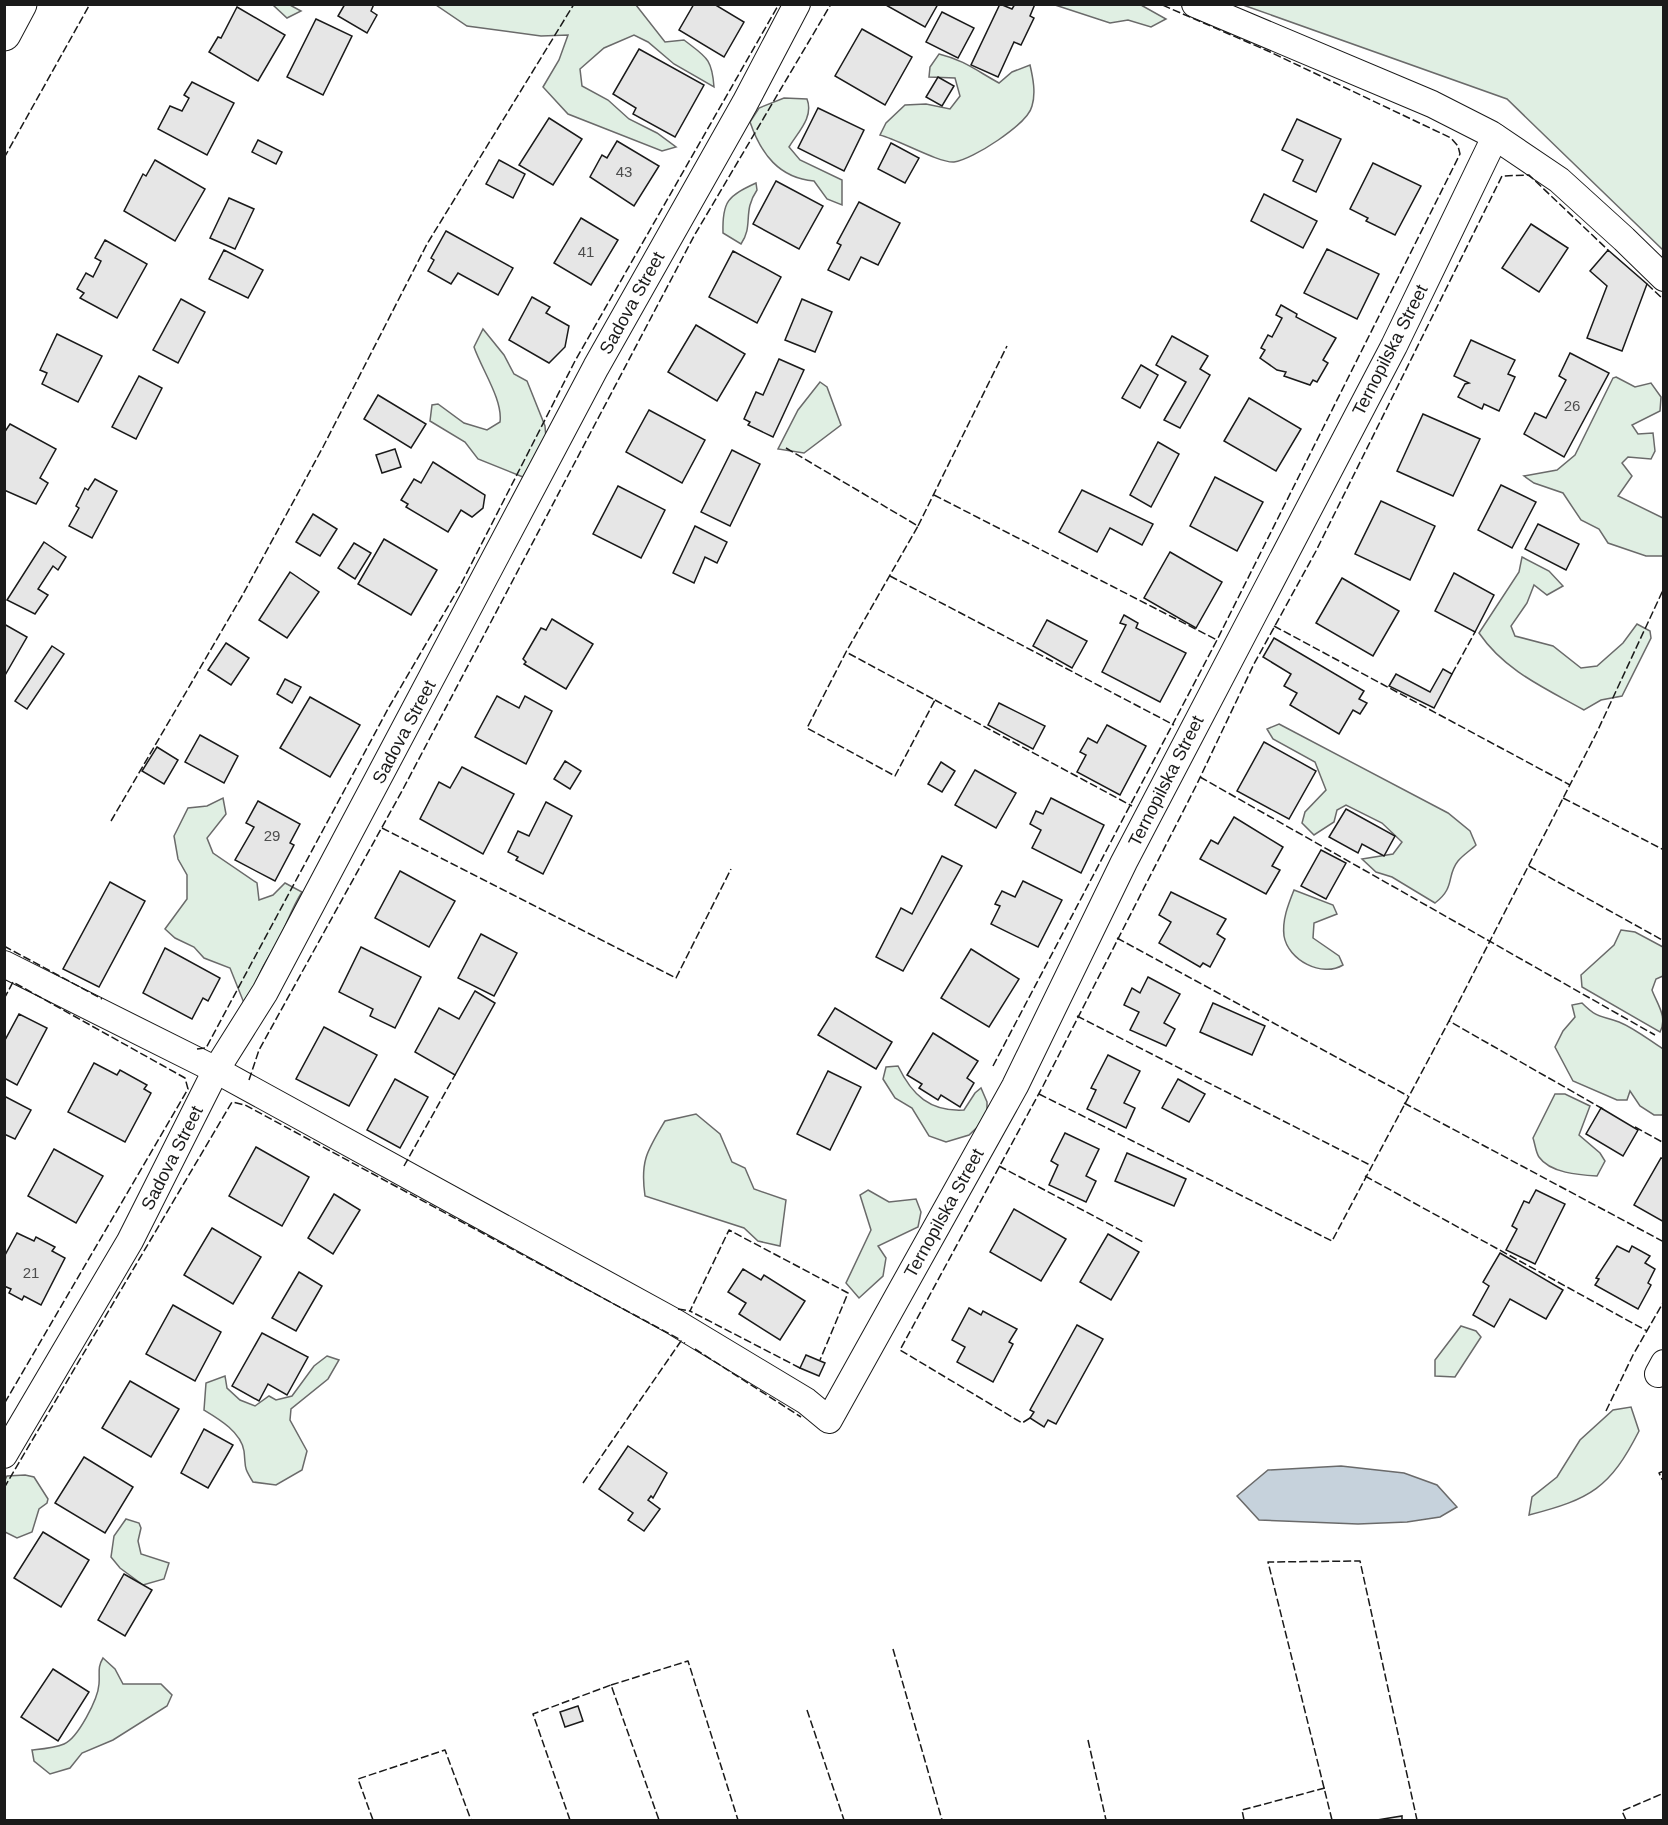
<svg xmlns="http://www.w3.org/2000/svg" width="1668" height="1825" font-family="Helvetica,sans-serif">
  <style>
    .green { fill: #e0efe3; stroke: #6a6a6a; stroke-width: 1.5 }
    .water { fill: #c6d2dc; stroke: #6a6a6a; stroke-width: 1.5 }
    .building { fill: #e6e6e6; stroke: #1a1a1a; stroke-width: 1.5 }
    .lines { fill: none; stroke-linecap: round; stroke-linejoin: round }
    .minor-casing { stroke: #1a1a1a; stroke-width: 28 }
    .trunk-casing { stroke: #1a1a1a; stroke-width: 35 }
    .minor { stroke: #fff; stroke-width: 26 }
    .trunk { stroke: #fff; stroke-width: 33 }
    .fence { stroke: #1a1a1a; stroke-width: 1.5; stroke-dasharray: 8 3; stroke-linecap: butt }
    .labels { text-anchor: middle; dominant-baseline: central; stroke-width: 4.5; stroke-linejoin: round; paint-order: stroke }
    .number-label { font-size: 15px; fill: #4d4d4d }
    .street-label { font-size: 18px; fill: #1a1a1a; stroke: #fff }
  </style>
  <rect width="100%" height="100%" fill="#fff"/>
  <g class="green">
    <path d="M1052,4L1141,5L1166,19L1151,27L1128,20L1110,23Z"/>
    <path d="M273,5H290L301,11L287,18Z"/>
    <path d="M436,5H636L665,42L684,40C706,57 712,58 714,87L674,64L648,42L634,35L604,48L580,69L582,86L608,100L629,119L657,133L676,147L662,151L568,114L543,87L559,60L568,35L541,36L467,26Z"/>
    <path d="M1243,5H1663V250L1507,99Z"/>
    <path d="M939,54C964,60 977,71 999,83L1012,72L1030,65C1033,78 1036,93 1032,106C1028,124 972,160 954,162C939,163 899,140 880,135L886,123L905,105L926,104L950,109L960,96L955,78L929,77L930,67Z"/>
    <path d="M784,98L807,99C814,117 798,132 789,147L800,160L842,180V205L827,199L814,181C779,178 761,154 750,122L759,108Z"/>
    <path d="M756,183L757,190C742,212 754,225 741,244L723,233C722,201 728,196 756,183Z"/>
    <path d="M483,329L504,355L514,374L527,381L545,426L546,438L523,477L478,459L465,442L430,421L432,405L438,404L464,423L487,430L500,422C503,400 482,370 474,347Z"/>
    <path d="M1616,377L1635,387L1651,383L1661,397L1660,411L1632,425L1638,434L1653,433L1655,451L1651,459L1628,457L1622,463L1632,476L1618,496L1663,518V556H1646L1608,543L1599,529L1581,520L1563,493L1534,483L1524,476L1557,470L1575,455L1613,378Z"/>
    <path d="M820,382L827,387L841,425L804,453L778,449L798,410Z"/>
    <path d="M1522,557L1549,571L1563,586L1547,595L1534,585L1527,603L1511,626L1515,636L1553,646L1581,668L1597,666L1623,643L1637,624L1650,631L1651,638L1622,696L1601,700L1584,710C1545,688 1505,671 1479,633L1519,572Z"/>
    <path d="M1279,724L1448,813L1470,831L1476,845C1471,850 1463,855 1458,861C1446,876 1456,887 1435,903L1392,877L1376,872L1362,859L1393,854L1402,842L1382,823L1346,805L1337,810L1334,822L1314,835L1302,823L1305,812L1326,790L1315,762L1273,739L1267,729Z"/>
    <path d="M223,798L226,814L207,838L213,853L257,883L259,900L273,895L285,883L302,892C291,909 285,929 275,947C264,964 256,977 252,998L244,1003L230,968L204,958L194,947L175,938L165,929L187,899V875L178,859L174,836L188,808L207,806Z"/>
    <path d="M1294,890L1333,905L1337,914L1314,923L1313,938L1339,956L1343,965C1322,978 1288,960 1284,936C1282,920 1288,905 1294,890Z"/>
    <path d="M1621,930L1635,932L1663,947V976L1656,979L1652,990C1657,1004 1668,1017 1660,1032L1582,987L1581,975L1614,945Z"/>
    <path d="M1582,1003C1598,1019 1600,1015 1619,1022C1634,1028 1649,1040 1663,1049V1115H1654L1640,1106L1630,1091L1627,1100H1617L1573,1081L1555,1047L1563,1031L1575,1017L1572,1005Z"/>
    <path d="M898,1066C912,1095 930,1112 964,1110L975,1093L981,1088L987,1102V1118L969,1135L946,1142L929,1136L912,1108L895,1098L883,1079L886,1067Z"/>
    <path d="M1555,1094H1565L1590,1106L1579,1135L1600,1153L1605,1161L1597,1176C1579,1175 1550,1173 1539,1157C1536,1153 1535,1144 1533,1138Z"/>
    <path d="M696,1114L720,1134L732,1162L745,1168L754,1189L786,1200L780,1246L758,1241L744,1228L645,1196C640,1161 647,1151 665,1121Z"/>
    <path d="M868,1190L889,1202L916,1199L921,1212L918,1227L878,1246L886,1258L883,1276L859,1298L846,1283L871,1230L860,1195Z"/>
    <path d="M1461,1326L1476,1331L1481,1337L1455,1377L1435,1376V1360Z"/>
    <path d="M327,1356L339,1360L328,1379L291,1409L290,1420L307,1451L302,1470L276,1485L253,1482C243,1466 246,1468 244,1451C241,1432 219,1419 204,1410L206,1383L225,1376L227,1388L240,1400L255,1406L269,1396L276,1400L292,1396L314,1366Z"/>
    <path d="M1631,1407L1639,1431C1610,1488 1591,1499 1529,1515L1532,1497L1557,1477L1580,1440L1613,1410Z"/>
    <path d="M25,1475L34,1477L48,1499L47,1503L39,1509L32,1532L17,1538L5,1532V1480L7,1476Z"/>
    <path d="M126,1519L139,1523L141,1528L138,1541L141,1554L169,1563L164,1579L143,1585L120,1568L111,1557L114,1536Z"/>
    <path d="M103,1658L115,1669L123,1684H161L172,1695L167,1706L113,1740L82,1753L70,1768L50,1774L34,1761L32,1750C42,1749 55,1748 64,1744C78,1738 98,1699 99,1684C100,1673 97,1668 103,1658Z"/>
  </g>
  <path class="water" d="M1341,1466L1404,1473L1437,1485L1457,1507L1440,1517L1407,1522L1358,1524L1259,1520L1237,1496L1268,1470Z"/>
  <g class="building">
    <path d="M345,4H374L371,11L377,15L367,33L338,16Z"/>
    <path d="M694,4H714L744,22L724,57L679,30Z"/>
    <path d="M884,4H938L925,27Z"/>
    <path d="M1000,4L1012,9L1015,4H1035L1030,16L1034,18L1021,45L1014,42L998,77L971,65Z"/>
    <path d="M237,7L285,35L258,81L209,52L218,37L221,38Z"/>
    <path d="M942,12L974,28L958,58L926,42Z"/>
    <path d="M316,19L352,36L323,95L287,77Z"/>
    <path d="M862,29L912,57L885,105L835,76Z"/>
    <path d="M639,49L704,85L675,137L633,114L636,108L613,94Z"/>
    <path d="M938,77L954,86L942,106L926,97Z"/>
    <path d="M192,82L234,103L207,155L158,129L170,106L182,111L189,98L184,95Z"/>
    <path d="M818,108L864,130L844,171L798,148Z"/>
    <path d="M549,118L582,139L553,185L519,165Z"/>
    <path d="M1297,119L1341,139L1316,192L1293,181L1303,160L1282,150Z"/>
    <path d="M258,140L282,152L276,164L252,152Z"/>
    <path d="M617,141L659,166L634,206L590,177L602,155L607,158Z"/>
    <path d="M891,143L919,158L905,183L878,169Z"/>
    <path d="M155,160L205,189L175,241L124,211L143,174L146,176Z"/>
    <path d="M499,160L525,174L513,198L486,184Z"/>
    <path d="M1373,163L1421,186L1395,235L1366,221L1368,218L1350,209Z"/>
    <path d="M776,181L823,206L799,249L753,224Z"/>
    <path d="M1264,194L1317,221L1303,248L1251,221Z"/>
    <path d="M229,198L254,209L235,249L210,238Z"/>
    <path d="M859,202L900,223L878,265L861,257L849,280L828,270L841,245L837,243Z"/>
    <path d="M581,218L618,240L591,285L554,263Z"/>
    <path d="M1531,224L1568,248L1539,292L1502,268Z"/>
    <path d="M446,231L513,268L498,295L458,273L451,284L428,271L434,260L431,258Z"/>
    <path d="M105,240L147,264L117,318L80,298L84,293L77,289L86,273L93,277L101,261L95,258Z"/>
    <path d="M1327,249L1379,274L1357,319L1304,293Z"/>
    <path d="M224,250L263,270L248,298L209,279Z"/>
    <path d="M1608,250L1647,284L1622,351L1587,338L1607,286L1590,271Z"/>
    <path d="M733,251L781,277L757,323L709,297Z"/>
    <path d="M532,297L550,307L546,313L569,326L565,347L549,363L509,340Z"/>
    <path d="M181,299L205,312L178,363L153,350Z"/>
    <path d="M802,299L832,312L815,352L785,340Z"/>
    <path d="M1281,305L1297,314L1296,317L1336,338L1323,360L1328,363L1317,382L1313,380L1310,385L1284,376L1286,372L1277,370L1260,358L1265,350L1261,348L1268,335L1272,337L1282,318L1276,315Z"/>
    <path d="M696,325L745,354L717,401L668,372Z"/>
    <path d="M57,334L102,356L78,402L42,384L47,373L40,370Z"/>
    <path d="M1172,336L1208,356L1200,369L1210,375L1180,428L1164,420L1186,382L1156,365Z"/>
    <path d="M1471,340L1515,360L1508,374L1515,377L1499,411L1484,404L1482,409L1458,397L1465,384L1469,383L1454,376Z"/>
    <path d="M1570,353L1609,373L1564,457L1524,434L1535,413L1546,418L1566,380L1559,376Z"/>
    <path d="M779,359L804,370L773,437L748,425L750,422L744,419L756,392L763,395Z"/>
    <path d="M1141,365L1158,375L1140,408L1122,398Z"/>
    <path d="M139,376L162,388L136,439L112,427Z"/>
    <path d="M378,395L426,424L411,448L364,419Z"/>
    <path d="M1249,398L1301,429L1276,471L1224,441Z"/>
    <path d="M649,410L705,440L682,483L626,452Z"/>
    <path d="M1423,414L1480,439L1453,496L1397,471Z"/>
    <path d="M10,424L56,449L40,478L48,483L36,504L4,490V433Z"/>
    <path d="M1158,442L1179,454L1151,507L1130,495Z"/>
    <path d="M395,449L401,467L382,473L376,455Z"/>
    <path d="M732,450L760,464L730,526L701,512Z"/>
    <path d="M433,462L485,495L483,508L472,517L461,510L448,532L406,507L408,504L401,500L414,479L421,483Z"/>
    <path d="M1215,477L1263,502L1237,551L1190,526Z"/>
    <path d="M95,479L117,491L92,538L69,526L79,508L76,506L85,488L88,490Z"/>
    <path d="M1501,485L1536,502L1512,548L1478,530Z"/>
    <path d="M618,486L665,510L641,558L593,534Z"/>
    <path d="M1082,490L1153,524L1142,545L1110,528L1097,552L1059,532Z"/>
    <path d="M1381,501L1435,526L1410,580L1355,554Z"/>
    <path d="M313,514L337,529L320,556L296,542Z"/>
    <path d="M1538,524L1579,544L1566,570L1525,549Z"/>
    <path d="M695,526L727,542L717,563L705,557L694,583L673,573Z"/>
    <path d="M384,539L437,570L411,615L358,584Z"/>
    <path d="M44,542L66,557L58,570L53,566L38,589L48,595L35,614L7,600Z"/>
    <path d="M354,543L371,553L355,579L338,568Z"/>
    <path d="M1170,552L1222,582L1196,628L1144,598Z"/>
    <path d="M290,572L319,592L287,638L259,620Z"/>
    <path d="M1454,573L1494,595L1475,632L1435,611Z"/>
    <path d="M1342,578L1399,611L1373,656L1316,623Z"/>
    <path d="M1124,615L1138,623L1136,628L1186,653L1160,702L1102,672L1126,625L1120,623Z"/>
    <path d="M552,619L593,644L566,689L524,664L526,662L523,659L541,628L546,630Z"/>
    <path d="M1047,620L1087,641L1072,668L1033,646Z"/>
    <path d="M4,624L27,637L4,677Z"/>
    <path d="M1274,638L1364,691L1359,699L1367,703L1360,714L1353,710L1339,734L1290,705L1297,693L1284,686L1291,674L1263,657Z"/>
    <path d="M226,643L249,658L231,685L208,670Z"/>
    <path d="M52,646L64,654L27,709L15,701Z"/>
    <path d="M1443,669L1452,674L1434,708L1389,686L1396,674L1430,692Z"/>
    <path d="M285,679L301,687L292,703L277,694Z"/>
    <path d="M497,696L519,708L525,696L552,711L526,764L475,737Z"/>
    <path d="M310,697L360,725L330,777L280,748Z"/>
    <path d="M999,703L1045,726L1033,749L988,725Z"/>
    <path d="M1107,725L1146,746L1120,795L1077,772L1086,755L1080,752L1088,738L1097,743Z"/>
    <path d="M200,735L238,756L224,783L185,762Z"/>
    <path d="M1264,742L1316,771L1289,819L1237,791Z"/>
    <path d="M157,747L178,760L164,784L142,771Z"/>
    <path d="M565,761L581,771L570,789L554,779Z"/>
    <path d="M941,762L955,771L942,792L928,784Z"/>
    <path d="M462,767L514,794L483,854L420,819L439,782L450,788Z"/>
    <path d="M975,770L1016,793L996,828L955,805Z"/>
    <path d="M1051,798L1104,825L1081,873L1032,848L1041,830L1030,824L1036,811L1043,814Z"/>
    <path d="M258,801L300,824L290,843L294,845L275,881L235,860L254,827L246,823Z"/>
    <path d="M546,802L572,816L543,874L516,860L518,857L508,852L518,831L529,836Z"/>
    <path d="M1346,809L1395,836L1384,856L1362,844L1358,853L1329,837Z"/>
    <path d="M1234,817L1283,847L1272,866L1280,870L1266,894L1200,859L1211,840L1218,844Z"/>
    <path d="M1321,850L1346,863L1326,899L1301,886Z"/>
    <path d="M942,856L962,866L903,971L876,957L901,908L912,914Z"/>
    <path d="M400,871L455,901L429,947L375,918Z"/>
    <path d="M1023,881L1062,900L1038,947L991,924L1000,906L995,904L1002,891L1015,897Z"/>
    <path d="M110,882L145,901L99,987L63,969Z"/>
    <path d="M1171,892L1226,919L1217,934L1225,939L1210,967L1203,963L1200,967L1159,943L1171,922L1159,915Z"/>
    <path d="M481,934L517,953L494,996L458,978Z"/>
    <path d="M361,947L421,977L395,1028L370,1016L373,1009L339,992Z"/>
    <path d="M165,948L220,978L208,1001L203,998L192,1019L143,993Z"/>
    <path d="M971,949L1019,979L989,1027L941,998Z"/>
    <path d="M1148,977L1180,994L1164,1023L1175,1029L1166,1046L1130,1030L1139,1012L1124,1005L1132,988L1140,993Z"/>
    <path d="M475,991L495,1003L455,1075L415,1052L439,1008L459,1019Z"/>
    <path d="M1213,1003L1265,1026L1252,1055L1200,1032Z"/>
    <path d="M835,1008L892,1042L876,1069L818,1035Z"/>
    <path d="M19,1014L47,1028L17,1085L4,1078V1042Z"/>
    <path d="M324,1027L377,1055L349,1106L296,1079Z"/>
    <path d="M933,1033L978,1061L967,1078L974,1083L960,1107L941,1095L938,1100L919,1088L922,1084L907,1075Z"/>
    <path d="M1108,1055L1140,1071L1124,1103L1135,1108L1126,1128L1087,1109L1096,1090L1091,1088Z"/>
    <path d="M94,1063L117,1075L120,1070L147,1085L144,1089L151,1093L125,1142L68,1112Z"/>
    <path d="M828,1071L861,1087L830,1150L797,1134Z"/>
    <path d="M395,1079L428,1097L400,1148L367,1130Z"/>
    <path d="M1178,1079L1205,1094L1189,1122L1162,1108Z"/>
    <path d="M4,1096L31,1110L15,1139L4,1134Z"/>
    <path d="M1601,1108L1638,1130L1623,1156L1586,1134Z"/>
    <path d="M1065,1133L1099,1149L1086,1176L1096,1181L1086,1202L1049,1185L1058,1165L1051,1161Z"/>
    <path d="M256,1147L309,1177L282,1226L229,1196Z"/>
    <path d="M54,1149L103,1176L76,1223L28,1196Z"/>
    <path d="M1127,1153L1186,1179L1174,1206L1115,1181Z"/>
    <path d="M1661,1158L1664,1159V1222L1634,1205Z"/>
    <path d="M1536,1190L1565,1204L1535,1264L1506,1250L1517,1229L1512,1226L1524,1201L1529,1203Z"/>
    <path d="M334,1194L360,1210L333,1254L308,1238Z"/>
    <path d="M1014,1209L1066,1239L1041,1281L990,1252Z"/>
    <path d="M212,1228L261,1257L233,1304L184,1275Z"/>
    <path d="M17,1233L34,1241L36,1237L55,1247L52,1251L65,1258L41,1305L24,1296L22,1300L9,1293L11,1289L4,1286V1257Z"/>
    <path d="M1108,1234L1139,1252L1111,1300L1080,1282Z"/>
    <path d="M1617,1246L1629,1252L1632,1246L1650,1256L1645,1263L1655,1269L1648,1283L1651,1285L1638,1309L1595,1285L1599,1279L1596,1278Z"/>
    <path d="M1500,1253L1563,1290L1546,1319L1510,1299L1494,1327L1473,1315L1489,1286L1483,1282Z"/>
    <path d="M743,1269L761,1280L764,1275L805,1301L780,1340L739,1314L746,1303L728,1292Z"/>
    <path d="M299,1272L322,1286L296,1331L272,1318Z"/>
    <path d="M173,1305L221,1332L195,1381L146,1354Z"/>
    <path d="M969,1308L981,1315L983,1311L1017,1329L1009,1342L1013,1344L993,1382L957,1362L965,1347L952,1340Z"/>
    <path d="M1077,1325L1103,1339L1056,1424L1048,1420L1044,1427L1030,1418L1034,1412L1030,1410Z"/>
    <path d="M262,1333L308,1357L287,1395L268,1384L259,1401L232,1386Z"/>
    <path d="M806,1355L825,1363L819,1376L800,1368Z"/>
    <path d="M130,1381L179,1409L151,1457L102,1428Z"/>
    <path d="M204,1429L233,1445L208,1488L181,1473Z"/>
    <path d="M628,1446L667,1473L653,1498L651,1496L648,1500L660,1509L644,1531L628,1520L633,1513L599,1489Z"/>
    <path d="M84,1457L133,1487L105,1533L55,1503Z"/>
    <path d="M43,1532L89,1560L61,1607L14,1578Z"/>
    <path d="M124,1574L152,1590L125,1636L98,1620Z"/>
    <path d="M53,1669L89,1692L58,1741L21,1717Z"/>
    <path d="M578,1706L583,1721L565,1727L560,1712Z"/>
    <path d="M1402,1816V1820H1377Z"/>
  </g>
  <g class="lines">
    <defs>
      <g id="minor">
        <path d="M1195,4L1432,104L1491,134L1559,180L1624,239L1664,278"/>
        <path d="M4,964L216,1070L673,1321L806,1401L829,1420L1015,1086L1124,862L1394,346L1495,137"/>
        <path d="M1658,1374L1664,1363"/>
        <path d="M4,1455L130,1241L216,1070L265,992L596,367L745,103L797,4"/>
      </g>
      <path id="trunk" d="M4,34L20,4"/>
    </defs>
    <use href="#minor" class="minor-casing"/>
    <use href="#trunk" class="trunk-casing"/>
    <use href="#minor" class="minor"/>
    <use href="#trunk" class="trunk"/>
    <g class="fence">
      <path d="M4,158L90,4"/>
      <path d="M1647,284L1664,300"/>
      <path d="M786,448L918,526L846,652L807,728L895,776L935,700L846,652"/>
      <path d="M934,495L1217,640"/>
      <path d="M918,526L1007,346"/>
      <path d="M890,576L1174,725"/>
      <path d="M1274,626L1570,785"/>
      <path d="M1452,674L1475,632"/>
      <path d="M935,700L1132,806"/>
      <path d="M1200,777L1655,1035"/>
      <path d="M1563,798L1664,850"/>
      <path d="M111,821L242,596L323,447L427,244L574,4"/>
      <path d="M382,828L676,978L731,869"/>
      <path d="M1529,866L1664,941"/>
      <path d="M1117,938L1408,1096"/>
      <path d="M4,946L102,999"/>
      <path d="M4,999L13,982L185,1078L188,1089L4,1404"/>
      <path d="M1077,1016L1370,1165"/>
      <path d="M197,1049L206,1048L389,707L460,586L575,361L779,4"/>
      <path d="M993,1066L1217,640L1460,154L1458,146L1451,138L1268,51L1160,4"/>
      <path d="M249,1080L259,1050L402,791L694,236L831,4"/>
      <path d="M1039,1094L1332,1241L1449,1021"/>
      <path d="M1404,1103L1664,1242"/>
      <path d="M1603,1109L1449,1021L1597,732L1664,588"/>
      <path d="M1635,1127L1664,1143"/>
      <path d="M404,1166L455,1075"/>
      <path d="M999,1166L1145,1243"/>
      <path d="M1365,1176L1647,1331"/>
      <path d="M678,1309L690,1311"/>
      <path d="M695,1349L801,1417"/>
      <path d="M800,1368L690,1311L729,1230L848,1293L820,1360"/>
      <path d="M1606,1411L1633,1355L1664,1301"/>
      <path d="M1030,1418L1022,1423L900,1350L1043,1086L1196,786L1254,664L1316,551L1502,176L1529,175L1608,250"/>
      <path d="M1664,1471L1659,1473L1664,1483"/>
      <path d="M583,1483L681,1341L685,1343"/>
      <path d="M4,1488L232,1102L245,1105L679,1339"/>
      <path d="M893,1649L942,1820"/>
      <path d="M611,1685L688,1661L738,1820"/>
      <path d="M807,1710L844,1820"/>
      <path d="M1088,1740L1106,1820"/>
      <path d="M373,1820L358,1779L445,1750L471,1820"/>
      <path d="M570,1820L533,1714L611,1685L659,1820"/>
      <path d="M1244,1820L1242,1810L1325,1788"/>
      <path d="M1332,1820L1268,1562L1360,1561L1417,1820"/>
      <path d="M1626,1820L1622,1811L1664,1793"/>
    </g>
  </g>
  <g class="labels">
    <g class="number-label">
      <text x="624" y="171">43</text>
      <text x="586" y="251">41</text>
      <text x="1572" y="405">26</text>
      <text x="272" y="835">29</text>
      <text x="31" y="1272">21</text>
    </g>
    <g class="street-label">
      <text transform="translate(632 303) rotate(-61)">Sadova Street</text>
      <text transform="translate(1390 350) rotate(-63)">Ternopilska Street</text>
      <text transform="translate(404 732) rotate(-62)">Sadova Street</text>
      <text transform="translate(1166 781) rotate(-63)">Ternopilska Street</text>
      <text transform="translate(172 1158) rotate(-63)">Sadova Street</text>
      <text transform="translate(944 1213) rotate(-61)">Ternopilska Street</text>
    </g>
  </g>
  <rect width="1668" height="1825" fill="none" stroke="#1a1a1a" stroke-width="12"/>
</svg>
